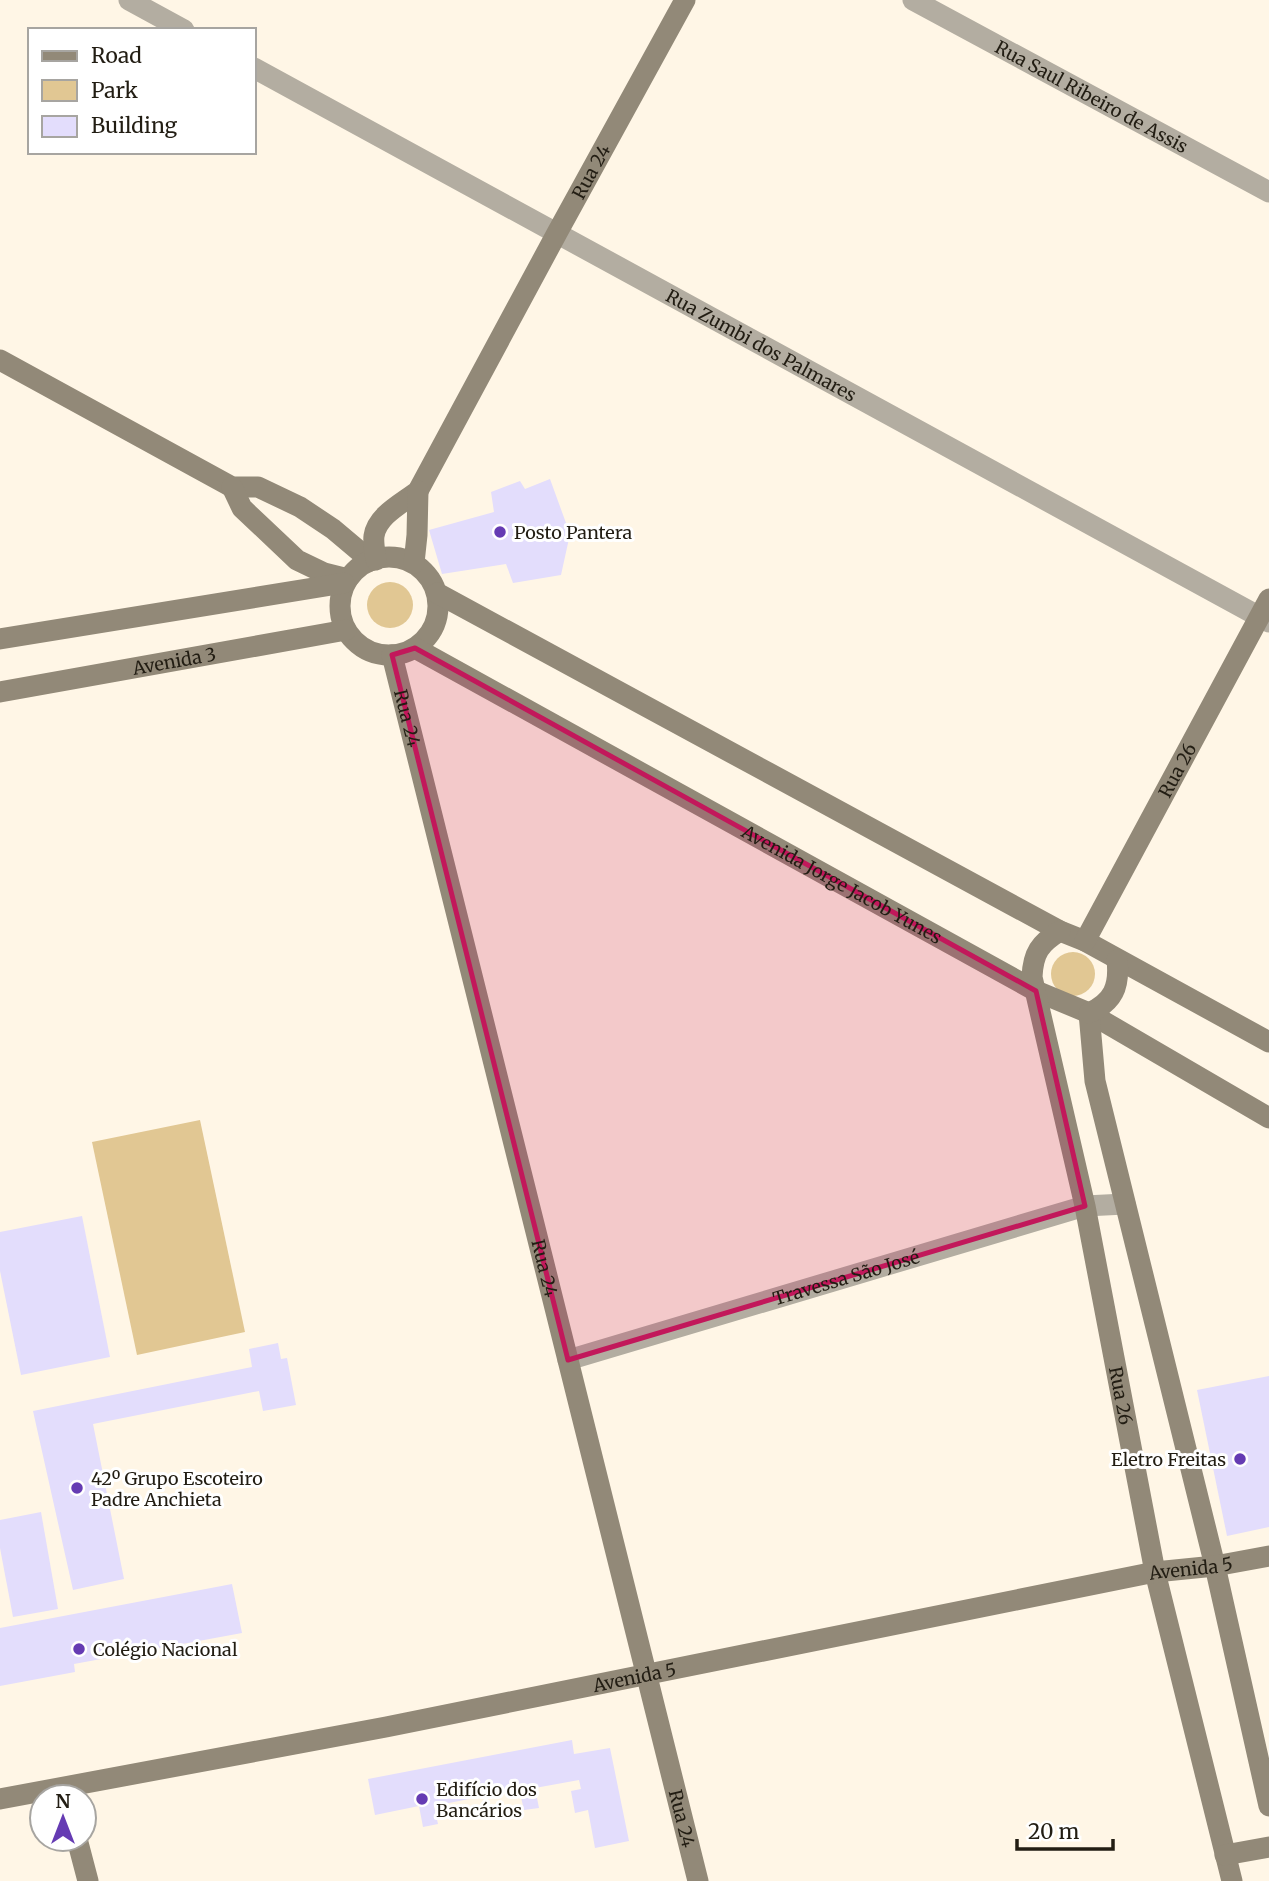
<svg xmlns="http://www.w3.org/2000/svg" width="1269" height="1881" font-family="Merriweather,serif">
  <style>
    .green { fill: #e1c793 }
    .building { fill: #e3ddfc }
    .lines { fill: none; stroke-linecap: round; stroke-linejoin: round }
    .street { stroke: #b3ada1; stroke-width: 21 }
    .secondary { stroke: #928978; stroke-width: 21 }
    .marked { fill: #c2185b; fill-opacity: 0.2; stroke: #c2185b; stroke-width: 5; stroke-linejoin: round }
    .poi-dot { fill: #653bb3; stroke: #fff; stroke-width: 2.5 }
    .labels { text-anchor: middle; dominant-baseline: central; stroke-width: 6; stroke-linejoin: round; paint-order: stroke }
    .street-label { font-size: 18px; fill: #221d13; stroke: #fff }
    .poi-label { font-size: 18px; fill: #221d13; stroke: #fff; text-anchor: start }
  </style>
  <rect width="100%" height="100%" fill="#fff6e6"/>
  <g class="green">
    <circle cx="390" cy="605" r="23"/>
    <circle cx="1073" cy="974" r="22"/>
    <path d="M200,1120L245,1332L137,1355L92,1142Z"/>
  </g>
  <g class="building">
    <path d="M550,479L570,534L561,575L513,583L506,564L442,574L429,530L494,512L491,492L520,481L525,489Z"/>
    <path d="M82,1216L110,1357L21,1375L0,1271V1232Z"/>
    <path d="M278,1343L281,1359L287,1358L296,1405L263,1411L259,1391L93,1424L124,1579L73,1590L33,1411L252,1367L249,1349Z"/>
    <path d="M1269,1376V1527L1227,1536L1197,1390Z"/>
    <path d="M41,1512L58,1609L13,1617L0,1548V1520Z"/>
    <path d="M232,1584L242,1633L74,1664L75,1672L0,1686V1628Z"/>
    <path d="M572,1740L574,1754L610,1748L629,1841L595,1848L588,1810L575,1813L571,1791L581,1789L579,1780L535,1788L539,1808L524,1810L519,1789L434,1806L438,1824L423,1827L419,1806L375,1815L368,1779Z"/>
  </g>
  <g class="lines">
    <g class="street">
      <path d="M129,0L184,30"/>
      <path id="s1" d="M913,0L1269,192"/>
      <path id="s2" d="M254,68L1269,622"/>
      <path id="s3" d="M568,1360L1085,1206L1125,1204"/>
    </g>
    <g class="secondary">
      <path d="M0,360L232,487H258L300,507L333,529L371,561"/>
      <path d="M232,487L242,508L297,560L324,573L348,579"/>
      <circle cx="389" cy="606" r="49"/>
      <path id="s4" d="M376,560C375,552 373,543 374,536C377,515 403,503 418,491L557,233L685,0"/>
      <path d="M414,563L417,535L418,491"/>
      <path d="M437,593L1060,931L1085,941L1269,1042"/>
      <path d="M0,639L344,583"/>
      <path id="s5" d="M415,648L1036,991L1089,1013L1269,1118"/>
      <path id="s6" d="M392,655L698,1881"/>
      <path id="s7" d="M0,692L346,630"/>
      <path id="s8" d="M1060,931C1040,943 1033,953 1032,977L1085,1206L1155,1572L1232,1881"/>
      <path id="s9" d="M1085,941L1269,599"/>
      <path d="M1089,1013L1095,1081L1215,1566L1269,1806"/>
      <path d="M1089,1013C1113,1002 1120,987 1117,960"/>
      <path id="s10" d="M0,1799L386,1727L1155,1572L1215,1566L1269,1556"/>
      <path d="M77,1839L88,1881"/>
      <path d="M1225,1855L1269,1847"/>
    </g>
  </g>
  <path class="marked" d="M415,648L1036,991L1085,1206L568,1360L392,655Z"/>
  <g class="poi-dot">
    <circle cx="500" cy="532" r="7"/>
    <circle cx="1240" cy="1459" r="7"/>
    <circle cx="77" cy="1488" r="7"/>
    <circle cx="79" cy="1649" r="7"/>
    <circle cx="422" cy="1799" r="7"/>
  </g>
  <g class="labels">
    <g class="street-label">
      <text stroke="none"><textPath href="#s1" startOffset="203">Rua Saul Ribeiro de Assis</textPath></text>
      <text stroke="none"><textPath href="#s4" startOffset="452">Rua 24</textPath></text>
      <text stroke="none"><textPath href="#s2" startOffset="578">Rua Zumbi dos Palmares</textPath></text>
      <text stroke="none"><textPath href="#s7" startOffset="177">Avenida 3</textPath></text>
      <text stroke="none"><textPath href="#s6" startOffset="65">Rua 24</textPath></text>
      <text stroke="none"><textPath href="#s9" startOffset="194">Rua 26</textPath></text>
      <text stroke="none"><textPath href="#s5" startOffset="488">Avenida Jorge Jacob Yunes</textPath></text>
      <text stroke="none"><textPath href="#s6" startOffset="632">Rua 24</textPath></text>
      <text stroke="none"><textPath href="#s3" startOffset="290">Travessa São José</textPath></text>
      <text stroke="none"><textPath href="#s8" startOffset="485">Rua 26</textPath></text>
      <text stroke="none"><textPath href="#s10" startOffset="1213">Avenida 5</textPath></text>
      <text stroke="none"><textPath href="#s10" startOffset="646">Avenida 5</textPath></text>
      <text stroke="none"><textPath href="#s6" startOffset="1199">Rua 24</textPath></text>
    </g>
    <g class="poi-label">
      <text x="514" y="532">Posto Pantera</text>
      <text x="1226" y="1459" text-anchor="end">Eletro Freitas</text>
      <text x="91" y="1478">42º Grupo Escoteiro<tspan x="91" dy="21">Padre Anchieta</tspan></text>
      <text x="93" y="1649">Colégio Nacional</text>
      <text x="436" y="1789">Edifício dos<tspan x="436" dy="21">Bancários</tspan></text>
    </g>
  </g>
  <rect x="28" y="28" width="228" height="126" fill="#ffffff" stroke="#a7a5a1" stroke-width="2"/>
  <rect x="42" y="51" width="35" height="10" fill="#928978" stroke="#a7a5a1" stroke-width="2"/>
  <text x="91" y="63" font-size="21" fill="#221d13">Road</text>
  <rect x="42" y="80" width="35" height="21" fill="#e1c793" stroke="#a7a5a1" stroke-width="2"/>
  <text x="91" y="98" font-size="21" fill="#221d13">Park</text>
  <rect x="42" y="116" width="35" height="21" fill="#e3ddfc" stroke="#a7a5a1" stroke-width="2"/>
  <text x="91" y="133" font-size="21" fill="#221d13">Building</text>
  <g transform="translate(63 1818)"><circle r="33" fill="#ffffff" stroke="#a7a5a1" stroke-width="2"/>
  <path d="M0-5L12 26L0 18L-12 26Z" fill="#653bb3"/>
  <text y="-10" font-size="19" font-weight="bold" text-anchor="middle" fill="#221d13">N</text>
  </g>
  <path d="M1017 1839v10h96v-10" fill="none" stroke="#221d13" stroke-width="3.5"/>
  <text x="1028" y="1839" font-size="21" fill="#221d13" stroke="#ffffff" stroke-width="5" paint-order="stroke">20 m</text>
</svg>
